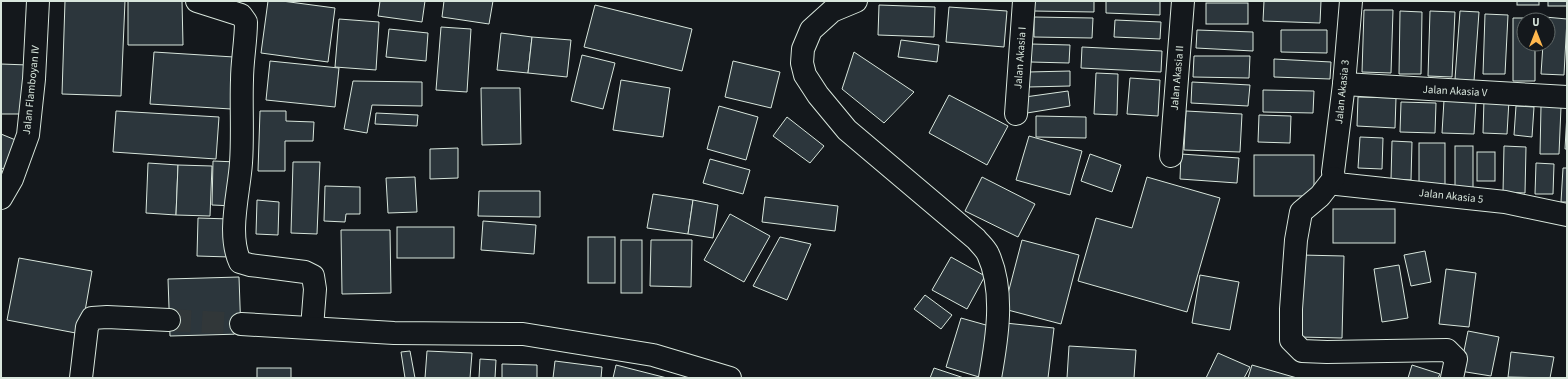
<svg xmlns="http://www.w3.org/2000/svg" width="1568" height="379" font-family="'Source Sans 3',sans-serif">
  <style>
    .building { fill: #2c363c; stroke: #d8e6dc }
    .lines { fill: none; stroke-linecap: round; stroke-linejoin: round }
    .minor-tunnel { stroke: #313739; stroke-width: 22; stroke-dasharray: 22 11; stroke-linecap: butt }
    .minor-casing { stroke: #d8e6dc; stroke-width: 24 }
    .minor { stroke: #14181c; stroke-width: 22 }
    .labels { text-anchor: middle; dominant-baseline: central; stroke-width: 3; stroke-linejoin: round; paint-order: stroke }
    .street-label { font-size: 11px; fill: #d8e6dc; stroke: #14181c }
  </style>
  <rect width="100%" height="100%" fill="#14181c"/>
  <g class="building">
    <path d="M65,1H125L121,96L62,94Z"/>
    <path d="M128,1H182L183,45H128Z"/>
    <path d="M268,1H282L335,8L328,62L261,53Z"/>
    <path d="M380,1H425L422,22L378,16Z"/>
    <path d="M444,1H493L489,24L442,17Z"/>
    <path d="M1033,1H1094V12L1033,11Z"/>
    <path d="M1106,1H1160V15L1106,13Z"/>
    <path d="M1264,1H1321L1320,23L1263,21Z"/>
    <rect x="1517" y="1" width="22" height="4"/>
    <rect x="1548" y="1" width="19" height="5"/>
    <rect x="1206" y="3" width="42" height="21"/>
    <path d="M595,5L692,29L682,71L584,47Z"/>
    <path d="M879,5L935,7L934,37L878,35Z"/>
    <path d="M949,7L1007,11L1004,47L946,42Z"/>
    <path d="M1364,10H1393L1391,73L1362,72Z"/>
    <path d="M1400,11L1422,12L1421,74H1399Z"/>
    <path d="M1430,11L1455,12L1452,77L1428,76Z"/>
    <path d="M1460,11L1479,12L1474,81L1455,79Z"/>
    <path d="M1485,14L1508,15L1505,74H1483Z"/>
    <path d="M1034,17L1093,18L1092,38L1034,37Z"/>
    <path d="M1545,17L1567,19L1564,75L1541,74L1543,44H1548V20H1545Z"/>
    <path d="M1513,18H1535V20H1524V44H1535V81H1513Z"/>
    <path d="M339,19L379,22L376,70L335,67Z"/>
    <path d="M1115,20L1161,22L1160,39L1114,37Z"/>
    <path d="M441,27L471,29L467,92L436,90Z"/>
    <path d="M389,29L428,33L426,61L386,57Z"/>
    <path d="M1197,30L1253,32V51L1196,48Z"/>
    <path d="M1281,30H1327V53L1281,52Z"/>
    <path d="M501,33L532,37L528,73L497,70Z"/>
    <path d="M532,37L571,40L567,77L528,73Z"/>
    <path d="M901,40L939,45L937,62L898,57Z"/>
    <path d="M1031,44L1070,45L1069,63L1031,62Z"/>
    <path d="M1082,47L1162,51L1161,72L1081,68Z"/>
    <path d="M154,52L234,57L231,109L150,104Z"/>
    <path d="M854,52L914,92L884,123L842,89Z"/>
    <path d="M582,55L615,63L603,109L571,101Z"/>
    <path d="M1194,56H1250L1249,78L1193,77Z"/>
    <path d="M1274,59L1331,62L1330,79L1274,77Z"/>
    <path d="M270,61L339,68L335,107L266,100Z"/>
    <path d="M733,61L780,72L771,108L725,97Z"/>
    <path d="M1,64L28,65L26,114H1Z"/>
    <path d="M1070,71V86L1028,87V72Z"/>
    <path d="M1096,73L1118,74L1117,115L1094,114Z"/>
    <path d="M1130,78L1160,80L1158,116L1127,114Z"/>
    <path d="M621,80L670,88L663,137L613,130Z"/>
    <path d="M353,81L422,82V106L372,105L367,133L344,129Z"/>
    <path d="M1192,82L1250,85L1248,106L1191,103Z"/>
    <path d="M481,88H520L521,144L482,145Z"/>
    <path d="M1263,90L1314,91L1313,113L1263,112Z"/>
    <path d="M1068,91L1070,106L1027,113L1025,97Z"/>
    <path d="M949,95L1008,126L987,165L929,133Z"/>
    <path d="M1358,97L1396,98L1395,128L1357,126Z"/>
    <path d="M1484,99L1509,100L1507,134L1483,133Z"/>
    <path d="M1444,100L1476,102L1474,134L1442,133Z"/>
    <path d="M1401,102L1436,103L1435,133L1400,132Z"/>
    <path d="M719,106L758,117L746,160L707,149Z"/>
    <path d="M1516,106L1534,107L1532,137L1514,135Z"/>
    <path d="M1541,106L1561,107L1559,154H1540Z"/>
    <path d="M116,111L219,117L216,159L113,152Z"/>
    <path d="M260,111H286V121L314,122L313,141H285V171H258Z"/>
    <path d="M1186,111L1242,114L1240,152L1184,150Z"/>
    <path d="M376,113L418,115L417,126L375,124Z"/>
    <path d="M1567,113V149H1565Z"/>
    <path d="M1259,115L1291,116L1290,143L1258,142Z"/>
    <path d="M1036,116L1086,117V138L1036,137Z"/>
    <path d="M787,117L824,146L810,163L773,136Z"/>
    <path d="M1,134L18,141L5,169L1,168Z"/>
    <path d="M1029,136L1082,151L1070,195L1016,180Z"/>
    <path d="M1360,137L1383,138L1382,169L1358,168Z"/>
    <path d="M1392,141L1412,142L1411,180L1391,179Z"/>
    <rect x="1419" y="143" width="26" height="43"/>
    <rect x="1455" y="146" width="18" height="43"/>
    <path d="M1504,146L1526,147L1525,193L1503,192Z"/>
    <path d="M458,148V178L430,179V149Z"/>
    <rect x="1477" y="152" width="18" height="29"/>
    <path d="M1090,154L1121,165L1112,192L1081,181Z"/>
    <path d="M1181,154L1239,158L1237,183L1180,179Z"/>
    <rect x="1254" y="155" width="60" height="41"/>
    <path d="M710,159L750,170L743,194L703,183Z"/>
    <path d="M213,161L237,162L235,206L212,205Z"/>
    <path d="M293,162H320L317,234L291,233Z"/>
    <path d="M148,163L178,165L176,215L146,213Z"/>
    <path d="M1536,163L1554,164L1553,194H1535Z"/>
    <path d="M178,165L212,166L210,216L176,215Z"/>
    <path d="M1563,168H1567V202H1561Z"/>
    <path d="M415,177L417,212L388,213L386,178Z"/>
    <path d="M982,177L1035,204L1018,237L965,211Z"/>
    <path d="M1147,177L1220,198L1187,312L1078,281L1096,218L1132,228Z"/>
    <path d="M325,186L360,187V214H346L345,222L324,221Z"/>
    <path d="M479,191H540V217L478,216Z"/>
    <path d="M653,194L693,200L688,234L647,228Z"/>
    <path d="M765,197L838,206L835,231L762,222Z"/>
    <path d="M257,200L279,202L278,235L256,234Z"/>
    <path d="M693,200L718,205L713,238L688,234Z"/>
    <rect x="1333" y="209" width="62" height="34"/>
    <path d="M730,214L770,236L744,282L704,260Z"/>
    <path d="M198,218L230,219V257L197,256Z"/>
    <path d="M483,221L536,225L534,254L481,250Z"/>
    <rect x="397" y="227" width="57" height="31"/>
    <path d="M341,230H390L391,293L342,294Z"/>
    <rect x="588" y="237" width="27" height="46"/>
    <path d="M780,237L811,244L787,300L753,286Z"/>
    <rect x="621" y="240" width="21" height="53"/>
    <path d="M651,240H692L691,287L650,286Z"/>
    <path d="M1022,240L1079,255L1061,324L1004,309Z"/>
    <path d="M1425,251L1431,282L1411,286L1404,255Z"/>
    <path d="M1301,255L1344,256L1342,338L1299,337Z"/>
    <path d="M951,257L985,276L967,309L932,290Z"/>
    <path d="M19,258L92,271L81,334L7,320Z"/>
    <path d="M1399,265L1408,318L1382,322L1374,269Z"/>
    <path d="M1446,269L1476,273L1469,327L1439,324Z"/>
    <path d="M1200,275L1239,282L1230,330L1192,323Z"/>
    <path d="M239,277L241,334L170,336L168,279Z"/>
    <path d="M925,295L952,315L941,329L914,309Z"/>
    <path d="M961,318L993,327L979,377L946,367Z"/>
    <path d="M1005,323L1054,328L1048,378H998Z"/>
    <path d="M1468,331L1499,337L1491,376L1460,371Z"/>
    <path d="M1069,346L1136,350L1134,378H1067Z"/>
    <path d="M410,351L415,378H405L401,352Z"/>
    <path d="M427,351L472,353L470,378H425Z"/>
    <path d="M1511,352L1554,357L1550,378L1508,377Z"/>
    <path d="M1218,353L1250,367L1244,378H1206Z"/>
    <path d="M480,359L496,360L495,378H479Z"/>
    <path d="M555,361L602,367L601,378H553Z"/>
    <path d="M502,364L537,365V378H502Z"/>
    <path d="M616,365L667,378H613Z"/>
    <path d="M1252,365L1297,378H1248Z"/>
    <path d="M1412,365L1440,374L1438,378H1408Z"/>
    <rect x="257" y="368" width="34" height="10"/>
    <path d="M934,368L964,378H930Z"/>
  </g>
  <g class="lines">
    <path class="minor-tunnel" d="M169,320L241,324"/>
    <defs>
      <g id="minor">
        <path d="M197,1L241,15L246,22C246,41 242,61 242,80C241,107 243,135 241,163C239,193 227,234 240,262L250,265L305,272L313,276L315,289L312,328"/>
        <path d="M856,1L832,11L811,30L803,49L802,63L805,75L818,95L847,130L976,239C980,244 985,248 988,254C1005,291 997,339 990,378"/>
        <path d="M1351,1L1344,84L1333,172L1334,178L1337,184L1505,202L1567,215"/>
        <path d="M1344,84L1567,97"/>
        <path d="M1016,114L1024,1"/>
        <path d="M1171,156L1183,1"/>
        <path d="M1334,178L1320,196L1301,212L1296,240L1291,309V340L1302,351L1327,352L1447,350L1456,359L1452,378"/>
        <path d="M1,198L12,179L28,135L34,79L38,1"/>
        <path d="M241,324L394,333L523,334L653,355L730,378"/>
        <path d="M81,378L87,327L92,318L107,317L169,320"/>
      </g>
    </defs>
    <use href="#minor" class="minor-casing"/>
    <use href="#minor" class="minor"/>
  </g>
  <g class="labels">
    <g class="street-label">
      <text transform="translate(1020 58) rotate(-86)">Jalan Akasia I</text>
      <text transform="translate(1177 78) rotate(-85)">Jalan Akasia II</text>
      <text transform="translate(31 90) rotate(-84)">Jalan Flamboyan IV</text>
      <text transform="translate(1455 91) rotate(3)">Jalan Akasia V</text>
      <text transform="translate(1342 92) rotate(-84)">Jalan Akasia 3</text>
      <text transform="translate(1451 196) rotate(6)">Jalan Akasia 5</text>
    </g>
  </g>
  <rect width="1568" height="379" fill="none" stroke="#d8e6dc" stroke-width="4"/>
  <g transform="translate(1536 32)"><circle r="19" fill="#14181c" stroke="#626a69"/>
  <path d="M0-3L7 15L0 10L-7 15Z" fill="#ffb74d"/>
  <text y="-6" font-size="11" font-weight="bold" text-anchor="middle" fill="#d8e6dc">U</text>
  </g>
</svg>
